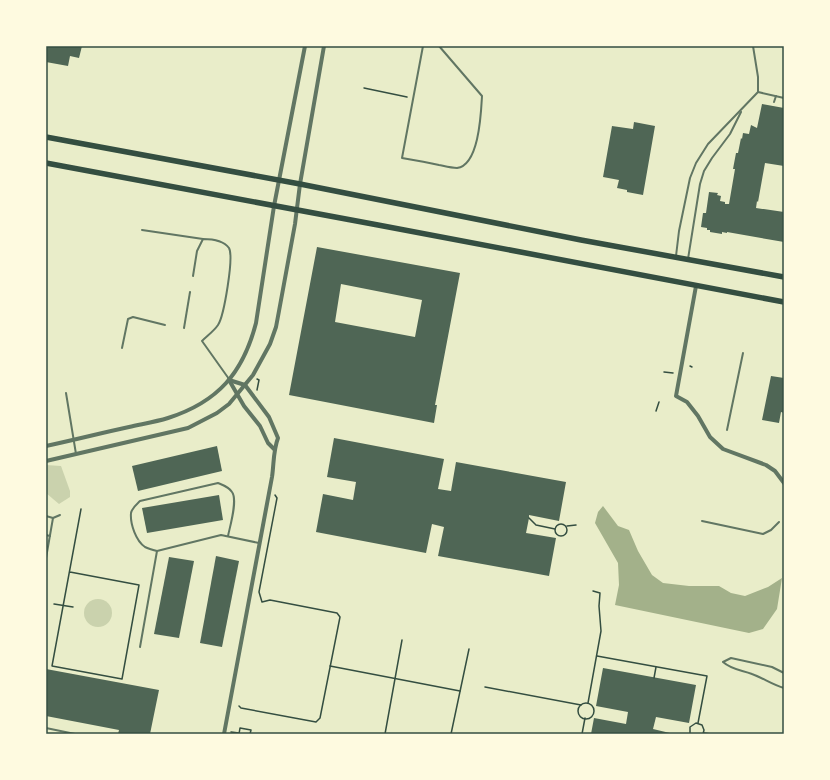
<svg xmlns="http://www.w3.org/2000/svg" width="830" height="780" font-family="'IBM Plex Sans',sans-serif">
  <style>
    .green { fill: #cad2ad }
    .water { fill: #a3b18a }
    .building { fill: #4f6655; fill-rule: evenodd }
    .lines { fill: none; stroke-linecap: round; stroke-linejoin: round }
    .path { stroke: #344e41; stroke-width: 1.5 }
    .service { stroke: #617663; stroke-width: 2 }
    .minor { stroke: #617663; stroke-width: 4 }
    .secondary { stroke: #344e41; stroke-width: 5.5 }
    .neatline { fill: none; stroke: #344e41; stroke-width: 1.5 }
  </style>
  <rect width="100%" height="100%" fill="#e9edc9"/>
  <g class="green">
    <path d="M46,465L61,466L70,491V497L59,504L46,493Z"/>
    <circle cx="98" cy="613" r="14"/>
  </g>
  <path class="water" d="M603,506L618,526L629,530L638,551L652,575L663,583L689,586H719L731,593L745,596L768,587L782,578L777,609L763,629L749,633L615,605L619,585L618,563L595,523L598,512Z"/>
  <g class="building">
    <path d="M46,46H82L79,58L70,56L68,66L46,62Z"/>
    <path d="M762,104L784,108V166L765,163L758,202L757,201L756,208L784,212V242L727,232V233L722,232V234L710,232V230H707V228L701,227L703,213H706L709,192L718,193L717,195L721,196L720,201L725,202V204H729L735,169H733L736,153H738L741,138L742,139L743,133L749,134L751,125L757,128Z"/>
    <path d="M634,122L655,126L643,195L627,192V190L617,188L619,180L603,177L612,126L633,129Z"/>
    <path d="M317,247L460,273L435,405H437L434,423L289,395ZM341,284L422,300L415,337L335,322Z"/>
    <path d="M771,376L784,378V413L781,412L779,423L762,420Z"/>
    <path d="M334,438L444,459L438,489L451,491L456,462L566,482L559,521L529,515V518L526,533L556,538L549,576L438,556L444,527L432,524L426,553L316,532L323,494L353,500L356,482L327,477Z"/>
    <path d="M217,446L222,471L138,491L132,466Z"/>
    <path d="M219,495L223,520L147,533L142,508Z"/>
    <path d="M216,556L239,561L222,647L200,643Z"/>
    <path d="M169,557L194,561L179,638L154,634Z"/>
    <path d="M603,668L696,685L689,723L656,717L653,729L674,734H591L594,718L626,724L628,712L596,706Z"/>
    <path d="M46,669L159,690L150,734H118L119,730L46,716Z"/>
  </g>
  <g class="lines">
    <g class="path">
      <path d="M364,88L407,97"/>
      <path d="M690,366L692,367"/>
      <path d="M664,372L673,373"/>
      <path d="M257,379L259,380L257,390"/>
      <path d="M656,411L659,402"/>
      <path d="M529,518L536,525L555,529"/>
      <circle cx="561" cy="530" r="6"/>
      <path d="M567,526L576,525"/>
      <path d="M70,572L139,585L122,679L52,666L81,509"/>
      <path d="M54,604L73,607"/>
      <path d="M597,656L707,676L698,723"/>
      <path d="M330,666L460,691"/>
      <path d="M654,678L656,667"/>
      <path d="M485,687L581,705"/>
      <path d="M588,703L601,631L599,606L600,593L593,591"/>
      <circle cx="586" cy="711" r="8"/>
      <path d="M239,706L241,708L316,722L320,718L340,617L337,613L270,600L262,602L259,592L277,498L275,495"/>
      <path d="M231,732L239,733"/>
      <path d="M704,733L711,734"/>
      <path d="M239,734L240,728L251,730L250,734"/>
      <path d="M385,734L402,640"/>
      <path d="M451,734L469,649"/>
      <path d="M582,734L585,718"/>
      <path d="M690,734V727L696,723L702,725L704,730L703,734"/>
    </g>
    <g class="service">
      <path d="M423,46L402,158C414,160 426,162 439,165C444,166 451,168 457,168C479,165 481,114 482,96L439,46"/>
      <path d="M758,92L784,98"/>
      <path d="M774,102L776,96"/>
      <path d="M142,230L203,239"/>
      <path d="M676,256L679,231L690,178L696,163L708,144L758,92V77L753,46"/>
      <path d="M688,259L700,184L704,171L712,158L730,134L741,112"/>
      <path d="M193,276L197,251L203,239C211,239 223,240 229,248C234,257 224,316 218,325C214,331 207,336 202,341L229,379"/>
      <path d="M184,328L190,292"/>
      <path d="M122,348L128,319L133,317L165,325"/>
      <path d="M66,393L76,454"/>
      <path d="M727,430L743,353"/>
      <path d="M46,516L53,518L60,515"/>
      <path d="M702,521L763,534L771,530L779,522"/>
      <path d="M46,535L50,536"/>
      <path d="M157,551C153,550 149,549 145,547C136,541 130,524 131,513C132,508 137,504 140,501L218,483C223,485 229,487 232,492C238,500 230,526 228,536"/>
      <path d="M46,558L53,518"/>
      <path d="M140,647L157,551L221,535L259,543"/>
      <path d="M784,673L772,667L731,658L723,662C732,670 742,670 752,674C763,678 773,685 784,688"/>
      <path d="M46,728L75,734"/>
    </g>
    <g class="minor">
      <path d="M696,286L676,396L687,402L698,416L710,437L723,449L766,465L775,471L784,483"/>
      <path d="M229,380L244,406L260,426L268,443L274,449"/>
      <path d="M46,446C74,440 101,433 129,427C142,424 155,422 168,418C218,402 243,373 256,323L274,206L305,46"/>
      <path d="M46,461L188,428L217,413L229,404L253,375L270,344L276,327L279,311L295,224L300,184L324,46"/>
      <path d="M224,734L272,477C274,464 273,451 278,438L269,417L245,385L229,380"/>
    </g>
    <g class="secondary">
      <path d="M46,137L300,184L581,240L784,277"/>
      <path d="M46,163L378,225L784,302"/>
    </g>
  </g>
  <rect width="830" height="780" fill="none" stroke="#fefae0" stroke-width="94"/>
  <rect x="47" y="47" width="736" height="686" class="neatline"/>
</svg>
